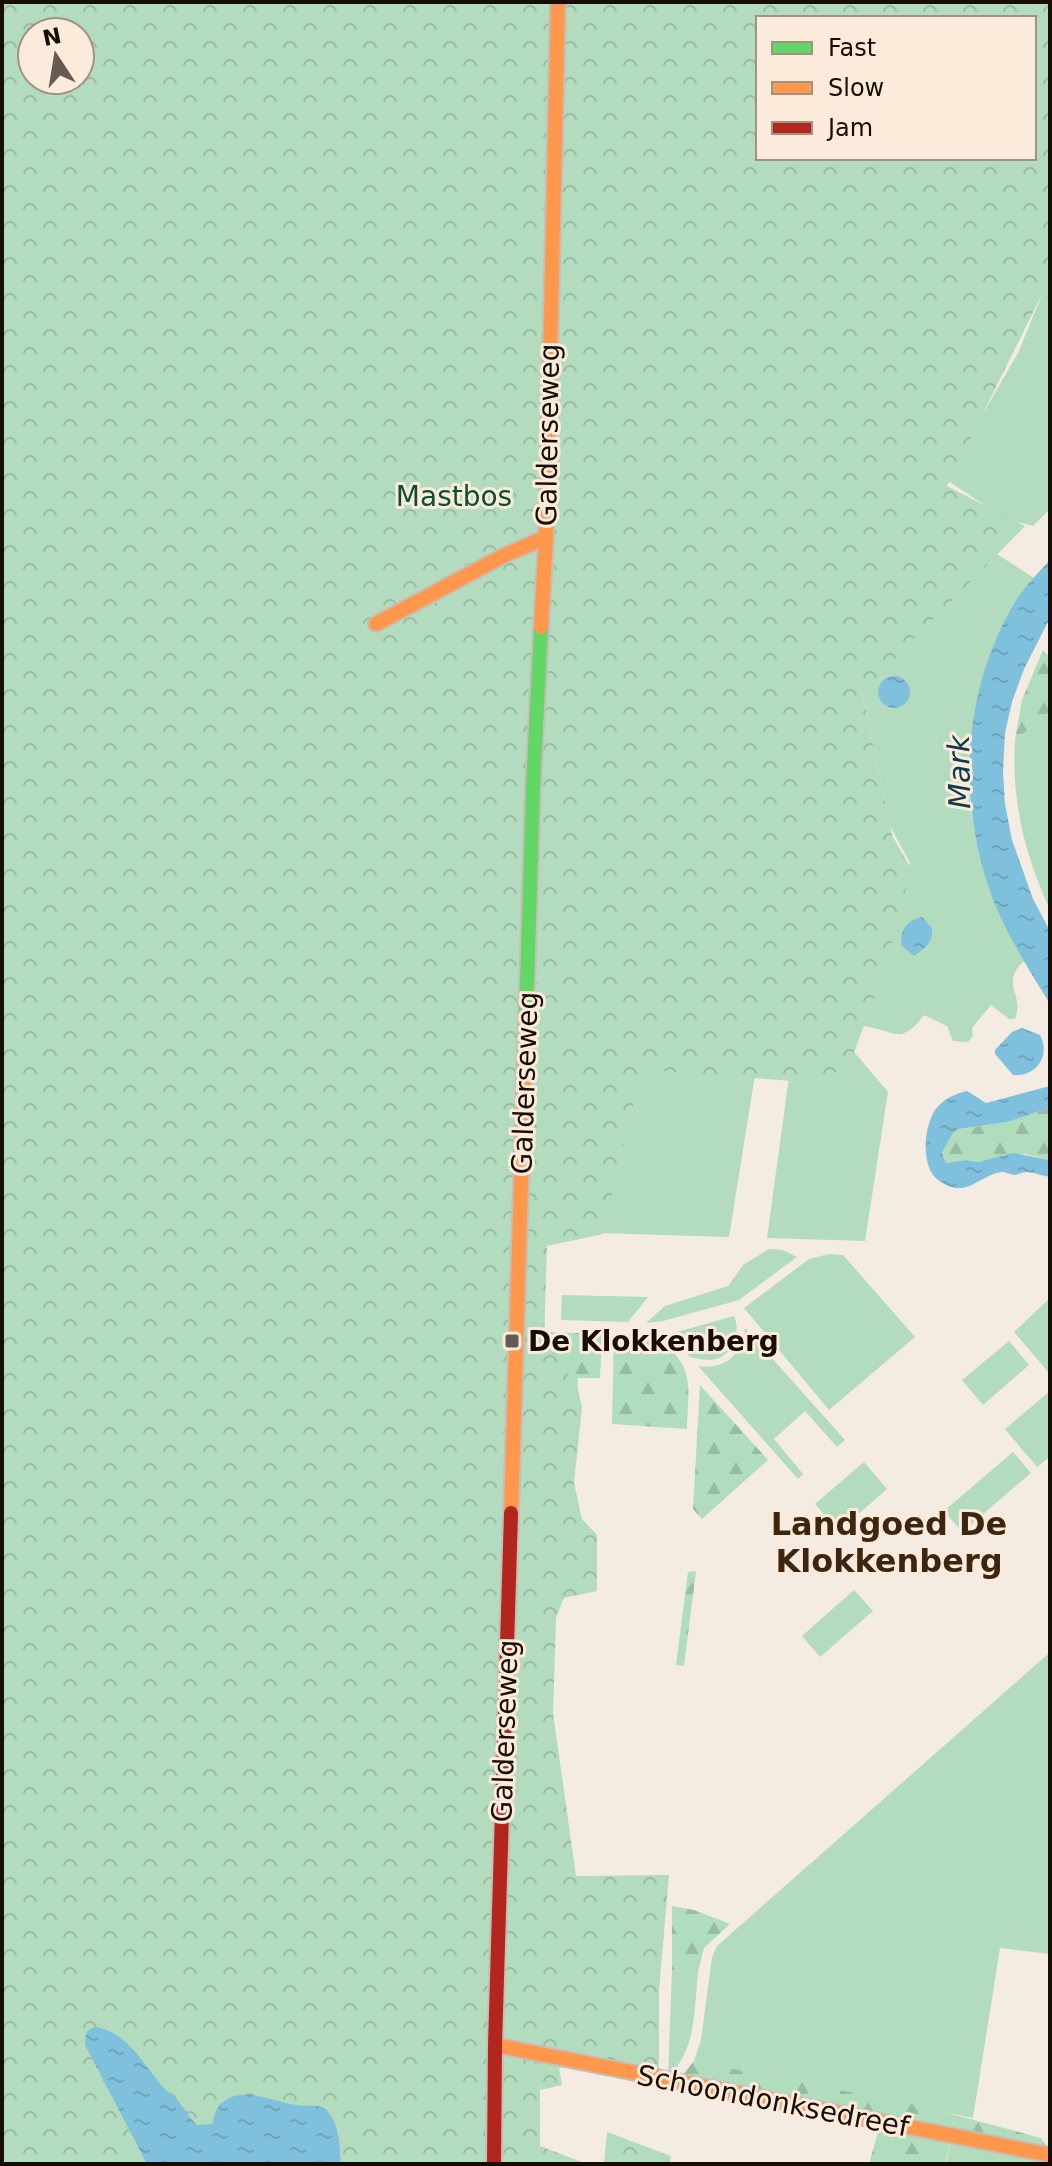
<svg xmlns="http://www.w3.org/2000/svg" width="1052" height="2166" font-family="'DejaVu Sans',sans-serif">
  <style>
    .grass { fill: #b3dcbf }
    .forest { fill: url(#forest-firs) }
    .park { fill: url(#park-crowns); fill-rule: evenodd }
    .water { fill: url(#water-ripples) }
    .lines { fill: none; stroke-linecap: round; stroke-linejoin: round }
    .fast-casing { stroke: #c7beb5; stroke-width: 18 }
    .slow-casing { stroke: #c7beb5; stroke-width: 18 }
    .jam-casing { stroke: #c7beb5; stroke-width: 18 }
    .fast { stroke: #63d668; stroke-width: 14 }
    .slow { stroke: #ff974d; stroke-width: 14 }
    .jam { stroke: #b3261e; stroke-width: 14 }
    .poi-dot { fill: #645b52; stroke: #fceada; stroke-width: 3 }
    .labels { text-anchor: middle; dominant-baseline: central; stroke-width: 6; stroke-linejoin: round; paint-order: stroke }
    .street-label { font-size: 28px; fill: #170d05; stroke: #fceada }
    .park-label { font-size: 28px; fill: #095032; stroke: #fceada }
    .poi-label { font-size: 28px; font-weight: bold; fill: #170d05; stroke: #fceada; text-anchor: start }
    .water-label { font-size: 30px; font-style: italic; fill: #0e3a4c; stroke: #fceada }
    .quarter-label { font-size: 32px; font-weight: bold; fill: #3d2610; stroke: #fceada }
  </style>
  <defs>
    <pattern id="forest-firs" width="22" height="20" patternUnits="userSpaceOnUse" patternTransform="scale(2)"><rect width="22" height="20" fill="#b1ddbf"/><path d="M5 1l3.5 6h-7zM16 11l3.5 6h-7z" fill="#98bca3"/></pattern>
    <pattern id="park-crowns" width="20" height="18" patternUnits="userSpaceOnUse" patternTransform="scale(2)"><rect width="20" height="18" fill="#b3dcbf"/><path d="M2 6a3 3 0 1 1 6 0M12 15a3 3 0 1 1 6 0" fill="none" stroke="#99bca3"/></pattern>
    <pattern id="water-ripples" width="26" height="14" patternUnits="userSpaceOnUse" patternTransform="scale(2)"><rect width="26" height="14" fill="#7fc1dc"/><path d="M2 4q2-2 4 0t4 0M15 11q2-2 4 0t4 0" fill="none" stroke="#6da5bb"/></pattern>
  </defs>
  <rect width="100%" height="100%" fill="#f4ebe2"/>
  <g class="grass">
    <path d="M1050,275V509L1033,526L1006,519L945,479L1018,353Z"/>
    <path d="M997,554L1034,578C1012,603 999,633 989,665C951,776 970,859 1024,961C999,984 1025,993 1015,1019H1009L991,1005L972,1028L973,1036L968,1042L953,1041L947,1026L924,1015C900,1047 896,1030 863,1026L861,1023L910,863L890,826L859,677Z"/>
    <path d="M1050,711V910C1025,855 1011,801 1015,740Z"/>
    <path d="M801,989L888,1092L865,1241L767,1238Z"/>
    <path d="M636,1057L755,1075L729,1237L599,1233Z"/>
    <path d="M769,1249L783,1250L797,1257L739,1300L663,1321L646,1323L665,1306L728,1286L743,1265Z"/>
    <path d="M829,1254L843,1255L915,1337L829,1410L744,1308L809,1259Z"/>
    <path d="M562,1295L648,1297L628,1322L561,1320Z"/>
    <path d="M1050,1298V1374L1014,1332Z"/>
    <path d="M734,1316C742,1333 732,1359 710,1360C704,1360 696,1358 690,1357L670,1334Z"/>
    <path d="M745,1328L845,1440L837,1447L805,1411L774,1439L803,1474L798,1479L698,1366C724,1370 743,1355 745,1328Z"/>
    <path d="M1009,1341L1029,1365L983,1405L962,1380Z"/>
    <path d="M1050,1391V1457L1037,1467L1005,1429Z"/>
    <path d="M1013,1452L1031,1473L962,1532L944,1511Z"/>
    <path d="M864,1462L887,1489L839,1531L815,1504Z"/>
    <path d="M854,1590L873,1611L820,1657L802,1636Z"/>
    <path d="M1048,1654L1050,1954L1000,1948L973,2118L694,2061L701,2040L712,1957L717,1946Z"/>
    <path d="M672,1970L698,1972C694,2010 697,2049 668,2077Z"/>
    <path d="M951,2140L1050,2158V2164H946Z"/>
  </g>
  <g class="forest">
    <path d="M1043,650L1050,658V711L1015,740L1022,700Z"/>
    <path d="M1050,1108V1160L1025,1154L979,1162L966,1160L946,1163L942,1153L953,1133L959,1129L1007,1122Z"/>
    <path d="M524,1331L602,1334L600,1378H578L572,1500Z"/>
    <path d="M614,1334L657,1335C695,1369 689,1382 687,1429L612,1424Z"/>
    <path d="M700,1385L768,1460L702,1519L693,1509Z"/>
    <path d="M696,1571L684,1666L676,1665L688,1572Z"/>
    <path d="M672,1906L694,1910L730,1924L704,1948L698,1972L672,1970Z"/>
    <path d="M694,2061L929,2108L1041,2138L1047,2147L679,2079Z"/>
    <path d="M879,2128L951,2140L945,2164H869Z"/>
  </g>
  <g class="park">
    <path d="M2,2H1050V278L947,486L1025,526L862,692L892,835L911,869L885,968L848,1069L793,1081L662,1071L640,1076L603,1234L547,1246L544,1340L578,1389L582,1407L574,1483L582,1519L597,1535V1591L564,1598L556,1618L553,1713L576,1876L669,1875L659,1990V2075L570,2065L559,2068L562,2085L540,2090V2146L587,2164H2ZM758,18H1034V158H758ZM32,32H80V80H32Z"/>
    <path d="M607,2132L671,2156L670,2164H604Z"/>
  </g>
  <g class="water">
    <path d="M1050,560V618L1024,669L1012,702L1005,733L1003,771L1005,804L1012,840L1033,899L1050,931V1004C1028,968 1004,931 990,891C957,798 963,688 1015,602C1025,586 1038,573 1050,560Z"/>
    <circle cx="894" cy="692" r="16"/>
    <path d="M922,917L932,928C933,943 925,948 914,956L901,945C901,929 906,921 922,917Z"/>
    <path d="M1022,1028L1040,1035C1051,1056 1036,1077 1013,1075L995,1054V1050L1012,1032Z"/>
    <path d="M1050,1086V1108L1007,1122L959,1129L953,1133L942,1153L946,1163L966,1160L979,1162L1013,1153L1050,1160V1177C1042,1176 1034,1172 1026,1172C1022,1172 1018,1175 1014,1175C1009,1174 1006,1172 1002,1172C978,1175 967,1201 938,1180C920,1166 924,1127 935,1110C942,1100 956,1093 967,1091L986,1103Z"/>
    <path d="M94,2027C126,2030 144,2065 163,2087C167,2092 173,2095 177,2100C185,2108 188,2117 197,2125L212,2124C214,2118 215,2111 219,2106C238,2083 273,2102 296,2105C307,2107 318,2103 326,2110C339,2121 341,2149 340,2164H147L85,2045L86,2032Z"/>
  </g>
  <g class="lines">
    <defs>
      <path id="fast" d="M525,1051L533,787L541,627"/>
      <g id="slow">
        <path d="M376,624L501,557L546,537"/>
        <path d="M541,627L546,537L558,2"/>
        <path d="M511,1513L525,1051"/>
        <path d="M495,2045L1050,2155"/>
      </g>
      <path id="jam" d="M494,2164L495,2045L511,1513"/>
    </defs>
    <use href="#fast" class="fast-casing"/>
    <use href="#slow" class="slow-casing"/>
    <use href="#jam" class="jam-casing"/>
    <use href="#fast" class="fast"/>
    <use href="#slow" class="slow"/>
    <use href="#jam" class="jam"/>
  </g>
  <rect class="poi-dot" x="504" y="1333" width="16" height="16" rx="4"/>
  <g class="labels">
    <g class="street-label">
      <text transform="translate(548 435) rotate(-89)">Galderseweg</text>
      <text transform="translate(525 1083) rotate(-88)">Galderseweg</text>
      <text transform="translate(505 1731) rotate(-88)">Galderseweg</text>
      <text transform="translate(773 2101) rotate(11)">Schoondonksedreef</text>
    </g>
    <g class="park-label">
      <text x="454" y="496">Mastbos</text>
    </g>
    <g class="poi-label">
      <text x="528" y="1341">De Klokkenberg</text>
    </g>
    <g class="water-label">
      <text transform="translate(959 772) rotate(-91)">Mark</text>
    </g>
    <g class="quarter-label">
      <text x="889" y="1524">Landgoed De<tspan x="889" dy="37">Klokkenberg</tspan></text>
    </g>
  </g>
  <rect width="1052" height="2166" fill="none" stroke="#170d05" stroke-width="8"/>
  <rect x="756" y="16" width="280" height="144" fill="#fceada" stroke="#a09285" stroke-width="2"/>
  <rect x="772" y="42" width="40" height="12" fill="#63d668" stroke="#a09285" stroke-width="2"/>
  <text x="828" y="56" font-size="24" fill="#170d05">Fast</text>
  <rect x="772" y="82" width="40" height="12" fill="#ff974d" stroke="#a09285" stroke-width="2"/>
  <text x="828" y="96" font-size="24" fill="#170d05">Slow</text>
  <rect x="772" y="122" width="40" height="12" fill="#b3261e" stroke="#a09285" stroke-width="2"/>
  <text x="828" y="136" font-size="24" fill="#170d05">Jam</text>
  <g transform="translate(56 56) rotate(348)"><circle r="38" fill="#fceada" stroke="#a09285" stroke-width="2"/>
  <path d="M0-6L14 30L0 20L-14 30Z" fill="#645b52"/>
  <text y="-12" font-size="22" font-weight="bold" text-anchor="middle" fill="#170d05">N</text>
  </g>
</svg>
